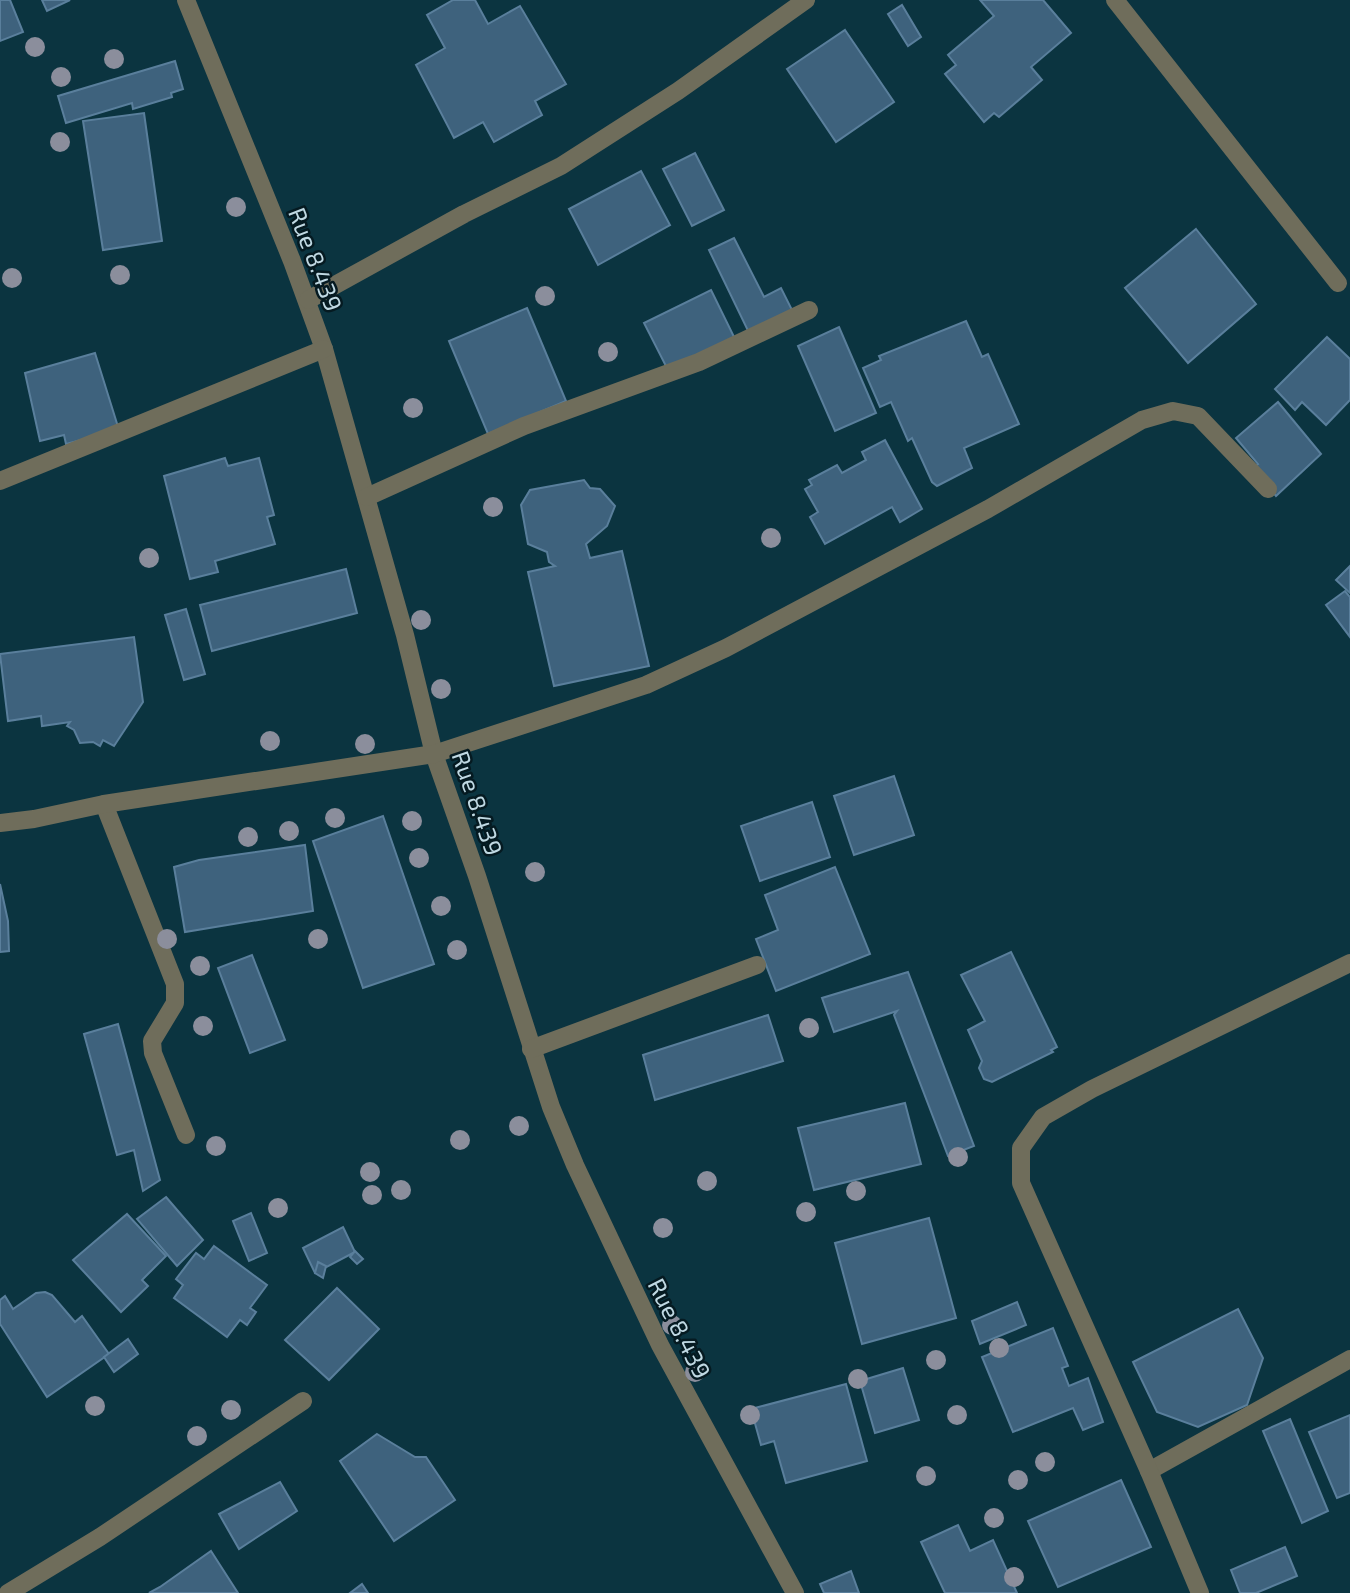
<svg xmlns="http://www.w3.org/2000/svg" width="1350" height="1593" font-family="'Exo 2',sans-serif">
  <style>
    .building { fill: #3e627d; stroke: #5a7f9c; stroke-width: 2 }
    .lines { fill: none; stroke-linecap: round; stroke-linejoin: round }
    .minor { stroke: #6f6d5b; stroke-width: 18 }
    .tree { fill: #8b8e9c }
    .labels { text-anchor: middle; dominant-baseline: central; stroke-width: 5; stroke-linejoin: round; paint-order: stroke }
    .street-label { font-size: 24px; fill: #c0d9e3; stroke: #051a21 }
  </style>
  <rect width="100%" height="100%" fill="#0b3440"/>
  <g class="building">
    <path d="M0,0H10L23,32L0,41Z"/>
    <path d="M42,0H70L47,11Z"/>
    <path d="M453,0H475L488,24L520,6L566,84L535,101L542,115L494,142L483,122L454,138L416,65L445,48L427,15Z"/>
    <path d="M980,0H1043L1071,33L1031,67L1042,80L999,117L994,113L984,122L945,74L956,65L948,55L994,16Z"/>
    <path d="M902,5L921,37L908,46L888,14Z"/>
    <path d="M845,30L894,102L836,142L787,69Z"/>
    <path d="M175,61L183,89L171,93L172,97L133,109L132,103L66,123L58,96Z"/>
    <path d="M144,113L162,241L103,250L83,121Z"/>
    <path d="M695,153L724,210L692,226L663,169Z"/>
    <path d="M641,171L670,225L598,265L569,209Z"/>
    <path d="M1196,229L1256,304L1188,363L1125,288Z"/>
    <path d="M734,238L764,297L781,288L795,316L751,337L709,250Z"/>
    <path d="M711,290L738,345L672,378L644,323Z"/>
    <path d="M527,308L566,401L488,434L449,341Z"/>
    <path d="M966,321L982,357L988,354L1019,424L964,448L972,468L937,486L932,482L912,438L908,441L891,402L880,407L863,368L881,360L879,356Z"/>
    <path d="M839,327L876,413L835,431L798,346Z"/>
    <path d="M1327,337L1350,359V400L1326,425L1302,402L1295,410L1275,389Z"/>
    <path d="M95,353L119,430L66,444L64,435L40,441L25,373Z"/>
    <path d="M1278,402L1321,454L1276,496L1253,468L1258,464L1236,438Z"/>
    <path d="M885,440L922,509L900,522L892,507L825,544L810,517L818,512L805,489L812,485L809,480L837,465L842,473L866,460L862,452Z"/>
    <path d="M225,458L228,466L259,458L274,515L267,517L275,544L215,561L218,572L190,579L164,476Z"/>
    <path d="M584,480L590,488L600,489L615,506L607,526L586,544L590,558L622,551L649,666L554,686L528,572L555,566L549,562L547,552L528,544L521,505L530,490Z"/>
    <path d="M1350,566V593L1336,580Z"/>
    <path d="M346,569L357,613L212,651L200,605Z"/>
    <path d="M1345,591L1350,597V637L1326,605Z"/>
    <path d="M186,609L205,674L184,680L165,615Z"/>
    <path d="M134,637L143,702L114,746L103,740L100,746L93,742L80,743L74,730L67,726L70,722L42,726L41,716L8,721L0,654Z"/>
    <path d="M894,776L914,835L854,855L834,796Z"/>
    <path d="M812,802L830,857L760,881L741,826Z"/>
    <path d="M383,816L434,964L363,988L313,841Z"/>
    <path d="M305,845L313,911L185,932L174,867L199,860Z"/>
    <path d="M835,867L870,954L776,991L756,939L778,930L765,895Z"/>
    <path d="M0,884L8,921L9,951L0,952Z"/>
    <path d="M1011,952L1057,1047L1051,1050L1053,1052L992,1082L984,1079L979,1068L982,1061L968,1030L985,1021L961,975Z"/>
    <path d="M252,955L285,1040L250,1053L218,968Z"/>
    <path d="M908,972L974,1146L948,1156L894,1015L897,1011L834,1032L822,998Z"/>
    <path d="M768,1015L783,1061L655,1100L643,1055Z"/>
    <path d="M118,1024L160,1180L143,1191L134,1150L117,1155L84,1034Z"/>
    <path d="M905,1103L921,1164L814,1190L798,1128Z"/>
    <path d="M166,1197L203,1240L177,1266L137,1219Z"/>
    <path d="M251,1213L267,1253L249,1261L233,1221Z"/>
    <path d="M127,1214L166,1256L142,1280L148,1286L121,1312L73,1260Z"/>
    <path d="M929,1218L956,1318L862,1344L835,1243Z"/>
    <path d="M343,1227L355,1252L315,1273L303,1248Z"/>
    <path d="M214,1246L267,1285L250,1308L256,1312L247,1325L240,1320L227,1337L174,1298L183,1285L176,1279L196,1253L204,1259Z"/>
    <path d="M355,1251L363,1259L357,1264L350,1257Z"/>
    <path d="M318,1262L326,1266L323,1278L315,1273Z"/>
    <path d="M337,1288L379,1329L329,1380L285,1340Z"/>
    <path d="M45,1292L52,1295L75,1322L82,1316L109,1354L47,1397L0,1324V1300L5,1296L13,1309L36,1293Z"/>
    <path d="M1017,1302L1026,1325L980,1344L972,1321Z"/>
    <path d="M1238,1309L1263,1358L1247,1405L1198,1427L1157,1412L1133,1362Z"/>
    <path d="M1053,1328L1068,1366L1062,1368L1069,1386L1088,1378L1103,1422L1083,1430L1073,1408L1013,1432L982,1357Z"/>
    <path d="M128,1339L138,1354L114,1372L104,1357Z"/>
    <path d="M903,1368L919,1420L875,1433L860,1381Z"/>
    <path d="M846,1384L867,1461L786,1483L774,1441L761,1445L751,1409Z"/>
    <path d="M1350,1415V1493L1337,1498L1309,1432Z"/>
    <path d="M1290,1419L1328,1511L1302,1523L1263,1431Z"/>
    <path d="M377,1434L415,1457H426L455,1500L394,1541L340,1461Z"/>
    <path d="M1121,1480L1151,1547L1058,1587L1028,1521Z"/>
    <path d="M280,1482L297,1511L239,1549L219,1514Z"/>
    <path d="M958,1525L970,1551L993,1540L1017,1593H945L921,1542Z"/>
    <path d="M1285,1547L1297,1576L1256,1593H1240L1231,1570Z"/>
    <path d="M211,1551L238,1593H149L160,1587Z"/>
    <path d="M851,1571L859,1593H824L820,1584Z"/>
    <path d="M362,1584L368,1593H350Z"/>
  </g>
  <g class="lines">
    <g class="minor">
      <path d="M186,0L292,261L324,349L405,635L434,754L477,876L551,1107L575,1165L660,1345L795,1593"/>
      <path d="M1115,0L1338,283"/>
      <path d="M308,300L464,214L561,166L678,91L806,0"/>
      <path d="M0,481L324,349"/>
      <path d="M367,497L524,426L699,362L809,310"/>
      <path d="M104,804L175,984V1003L152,1041L153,1053L186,1135"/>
      <path d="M0,823L34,819L104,804L434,754L646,685L726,648L988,509L1142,420L1173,411L1198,416L1268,489"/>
      <path d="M531,1049L757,965"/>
      <path d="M1149,1471L1350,1359"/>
      <path d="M8,1593L100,1537L303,1401"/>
      <path d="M1200,1593L1149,1471L1021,1183V1148L1043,1117L1092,1089L1350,963"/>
    </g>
  </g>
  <g class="tree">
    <circle cx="35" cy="47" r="10"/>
    <circle cx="114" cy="59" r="10"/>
    <circle cx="61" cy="77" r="10"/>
    <circle cx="60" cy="142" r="10"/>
    <circle cx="236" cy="207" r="10"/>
    <circle cx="120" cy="275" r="10"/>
    <circle cx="12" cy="278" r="10"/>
    <circle cx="545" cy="296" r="10"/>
    <circle cx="608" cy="352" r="10"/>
    <circle cx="413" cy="408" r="10"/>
    <circle cx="493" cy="507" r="10"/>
    <circle cx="771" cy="538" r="10"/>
    <circle cx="149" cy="558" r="10"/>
    <circle cx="421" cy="620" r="10"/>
    <circle cx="441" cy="689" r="10"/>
    <circle cx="270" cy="741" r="10"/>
    <circle cx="365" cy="744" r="10"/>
    <circle cx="335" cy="818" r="10"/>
    <circle cx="412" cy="821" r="10"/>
    <circle cx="289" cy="831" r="10"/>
    <circle cx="248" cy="837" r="10"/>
    <circle cx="419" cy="858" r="10"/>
    <circle cx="535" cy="872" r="10"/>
    <circle cx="441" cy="906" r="10"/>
    <circle cx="167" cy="939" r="10"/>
    <circle cx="318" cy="939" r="10"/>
    <circle cx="457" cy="950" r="10"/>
    <circle cx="200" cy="966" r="10"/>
    <circle cx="203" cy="1026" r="10"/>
    <circle cx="809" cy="1028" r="10"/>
    <circle cx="519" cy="1126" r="10"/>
    <circle cx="460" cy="1140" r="10"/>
    <circle cx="216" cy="1146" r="10"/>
    <circle cx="958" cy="1157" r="10"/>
    <circle cx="370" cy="1172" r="10"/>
    <circle cx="707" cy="1181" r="10"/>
    <circle cx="401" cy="1190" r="10"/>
    <circle cx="856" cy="1191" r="10"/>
    <circle cx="372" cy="1195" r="10"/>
    <circle cx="278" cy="1208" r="10"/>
    <circle cx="806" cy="1212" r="10"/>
    <circle cx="663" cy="1228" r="10"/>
    <circle cx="672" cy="1325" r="10"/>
    <circle cx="999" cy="1348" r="10"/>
    <circle cx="936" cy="1360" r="10"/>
    <circle cx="695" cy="1372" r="10"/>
    <circle cx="858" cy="1379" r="10"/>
    <circle cx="95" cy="1406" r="10"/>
    <circle cx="231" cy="1410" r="10"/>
    <circle cx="750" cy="1415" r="10"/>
    <circle cx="957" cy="1415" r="10"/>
    <circle cx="197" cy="1436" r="10"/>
    <circle cx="1045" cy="1462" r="10"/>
    <circle cx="926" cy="1476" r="10"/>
    <circle cx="1018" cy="1480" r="10"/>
    <circle cx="994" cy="1518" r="10"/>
    <circle cx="1014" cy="1577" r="10"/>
  </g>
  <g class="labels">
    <g class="street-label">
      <text transform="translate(316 259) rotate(69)">Rue 8.439</text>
      <text transform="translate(478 803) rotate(71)">Rue 8.439</text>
      <text transform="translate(680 1328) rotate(63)">Rue 8.439</text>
    </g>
  </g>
</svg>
